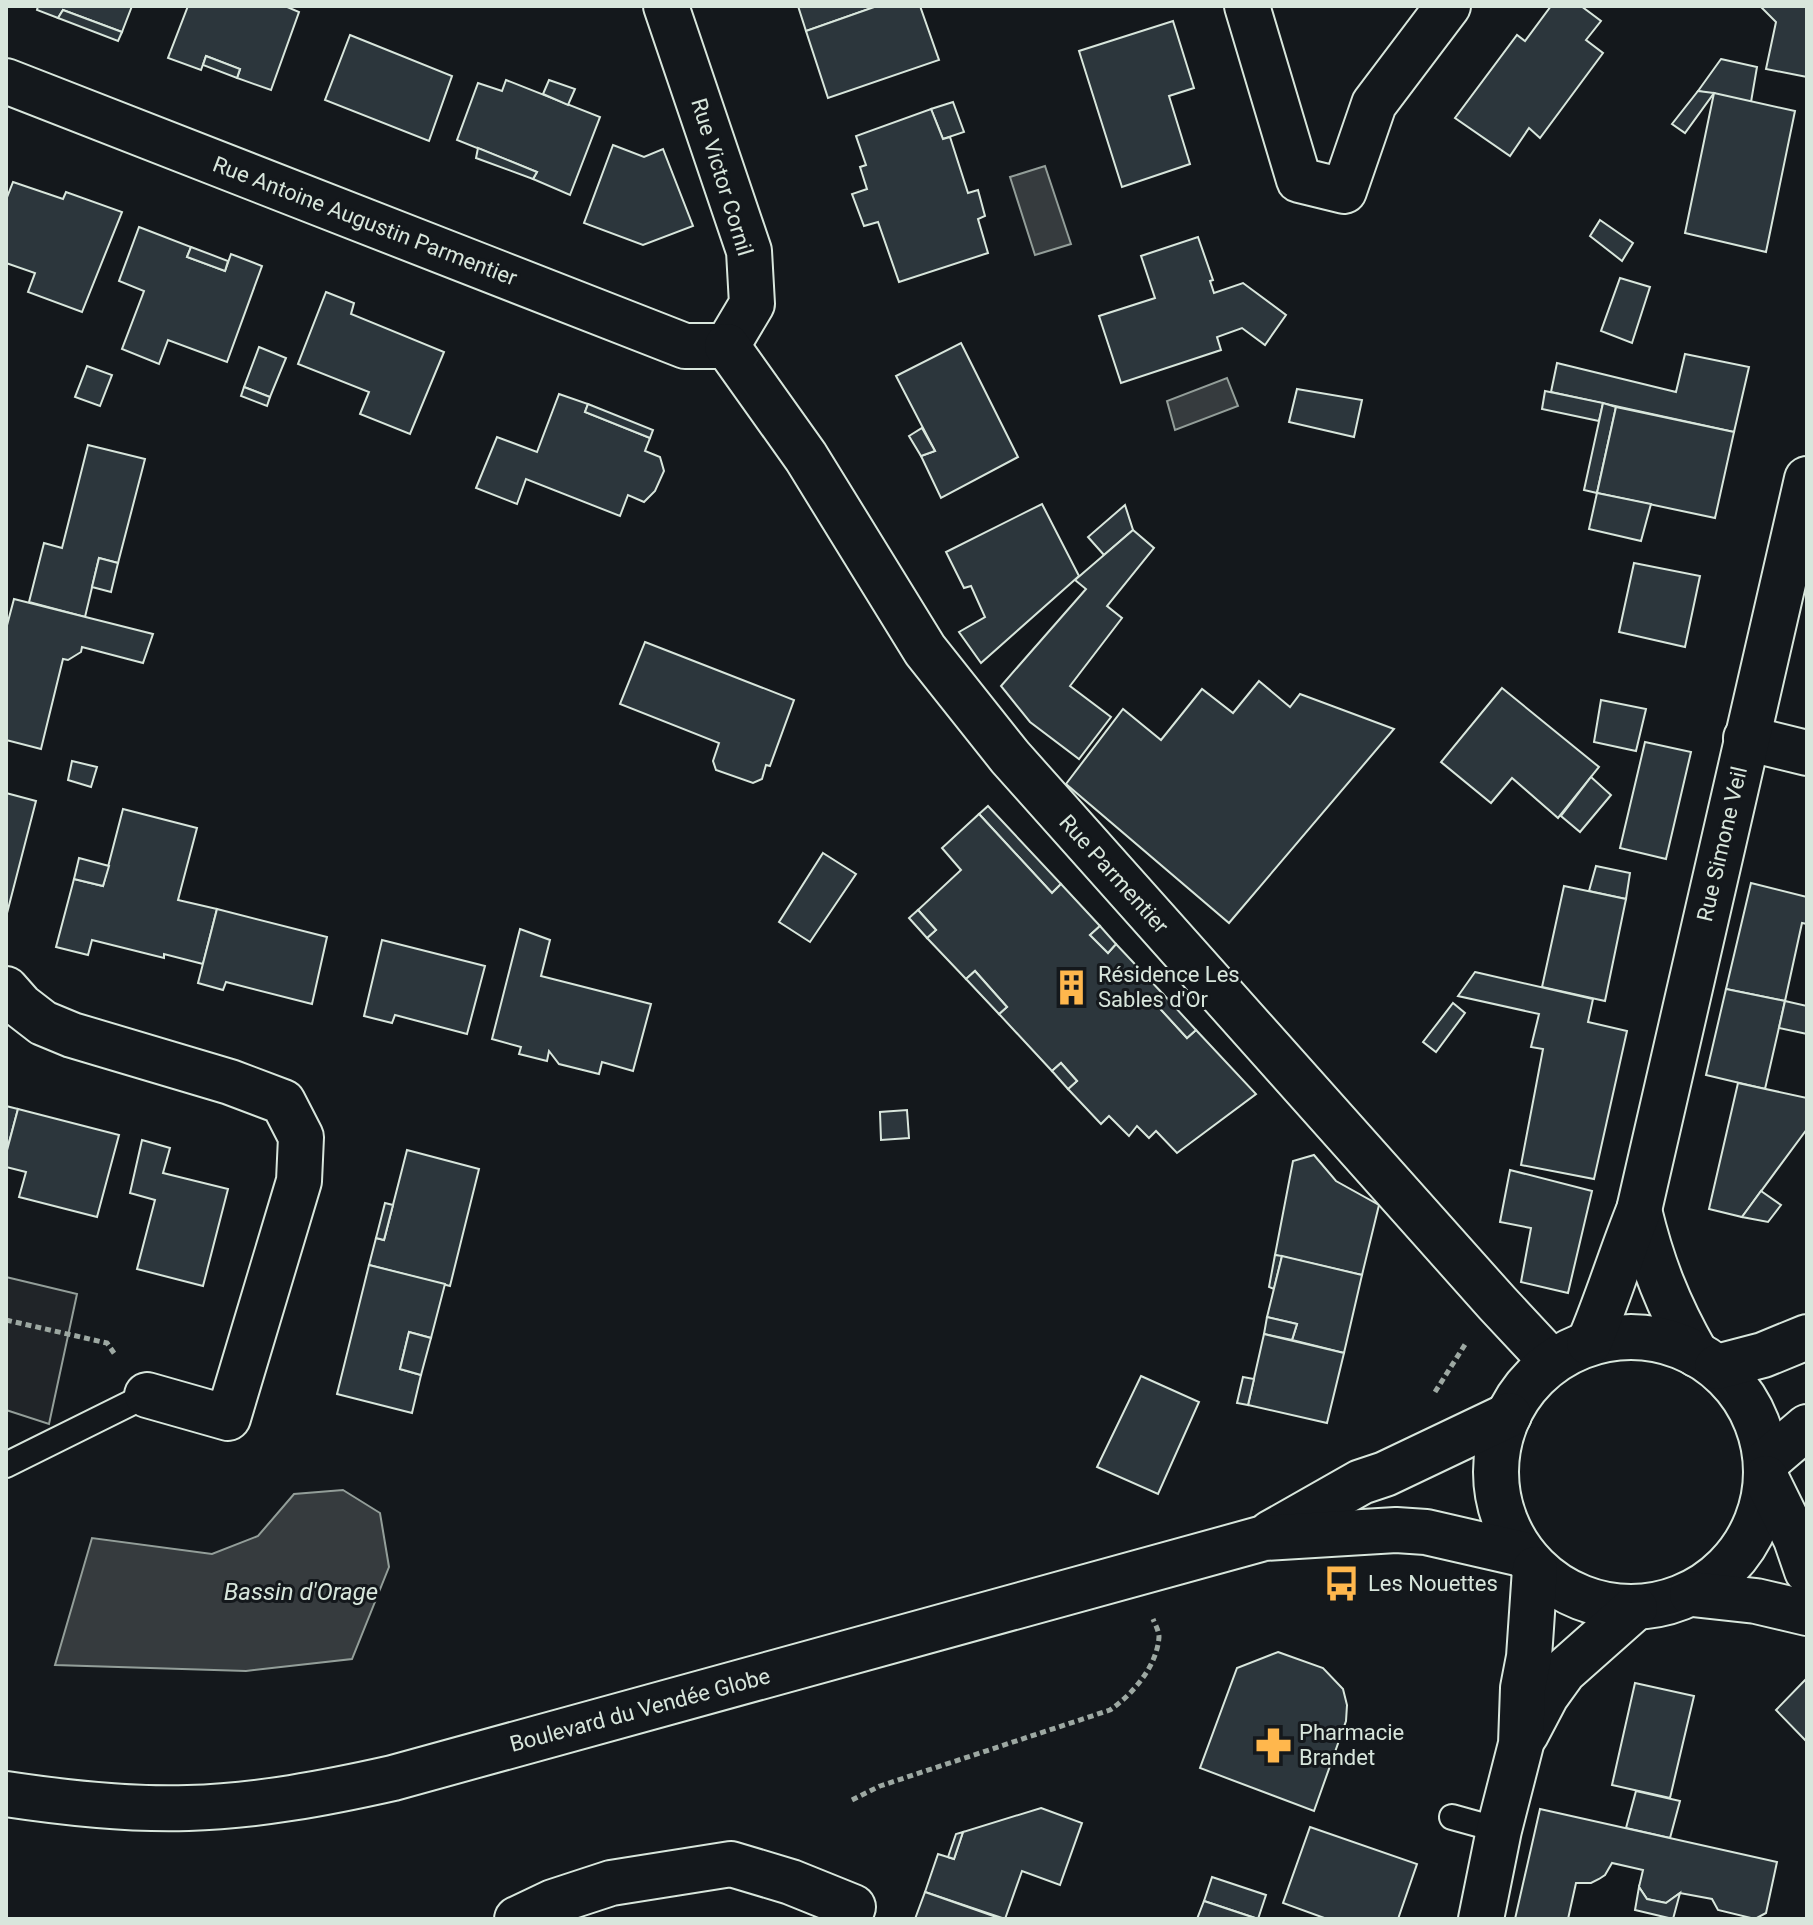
<svg xmlns="http://www.w3.org/2000/svg" width="1813" height="1925" font-family="Roboto,sans-serif">
  <style>
    .green { fill: #202428; stroke: #939e99; stroke-width: 2 }
    .water { fill: #363b3e; stroke: #939e99; stroke-width: 2 }
    .building { fill: #2c363c; stroke: #d8e6dc; stroke-width: 2 }
    .lines { fill: none; stroke-linecap: round; stroke-linejoin: round }
    .lane-casing { stroke: #d8e6dc; stroke-width: 28 }
    .street-casing { stroke: #d8e6dc; stroke-width: 48 }
    .secondary-casing { stroke: #d8e6dc; stroke-width: 48 }
    .path { stroke: #9da8a2; stroke-width: 5; stroke-dasharray: 6 4; stroke-linecap: butt }
    .lane { stroke: #14181c; stroke-width: 24 }
    .street { stroke: #14181c; stroke-width: 44 }
    .secondary { stroke: #14181c; stroke-width: 44 }
    .labels { text-anchor: middle; dominant-baseline: central; stroke-width: 6; stroke-linejoin: round; paint-order: stroke }
    .street-label { font-size: 22px; fill: #d8e6dc; stroke: #14181c }
    .poi-label { font-size: 22px; fill: #d8e6dc; stroke: #14181c; text-anchor: start }
    .water-label { font-size: 24px; font-style: italic; fill: #d8e6dc; stroke: #14181c }
  </style>
  <rect width="100%" height="100%" fill="#14181c"/>
  <path class="green" d="M6,1277L77,1294L49,1424L6,1410Z"/>
  <g class="water">
    <path d="M1045,166L1071,244L1035,255L1010,177Z"/>
    <path d="M1227,378L1238,406L1175,430L1167,401Z"/>
    <path d="M343,1490L380,1513L389,1567L352,1659L246,1671L55,1665L92,1538L212,1554L258,1536L294,1494Z"/>
  </g>
  <g class="building">
    <path d="M38,6H132L122,32L63,10L58,18L37,10Z"/>
    <path d="M188,6H285L299,12L271,90L237,78L240,69L206,56L201,70L168,58Z"/>
    <path d="M798,6H868L869,9L806,31Z"/>
    <path d="M877,6H920L939,60L828,98L806,31Z"/>
    <path d="M1551,6H1581L1601,21L1586,40L1603,53L1540,138L1529,128L1510,156L1455,118L1517,35L1525,41Z"/>
    <path d="M1807,6V77L1766,69L1776,22L1761,7Z"/>
    <path d="M63,10L122,32L118,41L58,18Z"/>
    <path d="M1173,21L1194,88L1169,96L1190,164L1122,187L1079,51Z"/>
    <path d="M350,35L452,76L429,141L325,100Z"/>
    <path d="M206,56L240,69L237,78L203,65Z"/>
    <path d="M1721,59L1757,67L1751,102L1698,91Z"/>
    <path d="M506,80L600,117L570,195L533,179L537,172L457,140L478,83L502,91Z"/>
    <path d="M549,80L575,89L568,105L543,94Z"/>
    <path d="M1698,91L1714,93L1685,133L1672,124Z"/>
    <path d="M1714,93L1795,111L1766,252L1685,233Z"/>
    <path d="M953,102L964,132L943,139L931,109Z"/>
    <path d="M931,109L943,139L950,137L968,193L978,190L985,216L978,219L988,253L899,282L878,222L864,226L852,194L867,189L860,167L866,165L856,136Z"/>
    <path d="M613,145L644,157L663,149L693,226L643,245L584,223Z"/>
    <path d="M478,148L537,172L533,179L476,158Z"/>
    <path d="M13,182L63,199L66,192L122,212L82,312L28,292L35,273L6,263V200Z"/>
    <path d="M1600,220L1633,243L1622,261L1590,236Z"/>
    <path d="M139,227L191,247L187,257L225,271L231,254L262,266L227,362L168,340L159,364L122,349L144,291L119,281Z"/>
    <path d="M1198,237L1213,280L1210,281L1214,293L1243,283L1286,315L1265,345L1242,328L1217,337L1221,350L1121,383L1099,316L1155,298L1141,256Z"/>
    <path d="M191,247L228,261L225,271L187,257Z"/>
    <path d="M1620,278L1650,287L1632,343L1601,331Z"/>
    <path d="M326,292L354,303L351,314L444,352L410,434L360,414L369,392L298,364Z"/>
    <path d="M961,343L1018,457L941,498L921,456L935,451L896,376Z"/>
    <path d="M259,347L286,358L270,397L244,387Z"/>
    <path d="M1685,354L1749,367L1734,432L1551,392L1557,363L1676,392Z"/>
    <path d="M87,366L112,375L100,406L75,397Z"/>
    <path d="M244,387L270,397L267,406L241,396Z"/>
    <path d="M1297,389L1362,400L1354,437L1289,422Z"/>
    <path d="M1545,391L1603,403L1599,421L1542,409Z"/>
    <path d="M559,394L588,404L585,412L650,438L645,451L660,457L664,471L655,491L644,502L628,495L620,516L526,479L517,504L476,488L497,437L537,452Z"/>
    <path d="M1603,403L1616,407L1597,493L1584,490Z"/>
    <path d="M588,404L653,430L650,438L585,412Z"/>
    <path d="M1616,407L1734,432L1715,518L1597,493Z"/>
    <path d="M922,428L935,451L921,456L909,436Z"/>
    <path d="M88,445L145,459L118,563L99,558L85,617L29,602L44,543L62,548Z"/>
    <path d="M1597,493L1651,504L1641,541L1589,529Z"/>
    <path d="M1042,504L1079,576L981,663L959,632L985,617L971,586L964,588L946,552Z"/>
    <path d="M1125,505L1133,530L1104,555L1088,537Z"/>
    <path d="M1133,530L1154,548L1107,606L1122,618L1070,686L1111,717L1079,759L1030,722L1001,686L1086,589L1075,580Z"/>
    <path d="M99,558L118,563L111,592L92,587Z"/>
    <path d="M1634,563L1700,576L1685,647L1619,632Z"/>
    <path d="M14,599L153,634L143,663L82,647L81,652L68,660L63,659L41,749L6,740V629Z"/>
    <path d="M645,642L794,700L770,766L766,765L762,779L753,783L716,770L713,761L719,743L620,704Z"/>
    <path d="M1259,681L1290,707L1300,694L1394,729L1229,923L1066,784L1123,709L1161,740L1202,689L1233,713Z"/>
    <path d="M1502,688L1599,767L1558,818L1512,778L1491,803L1441,762Z"/>
    <path d="M1601,700L1646,709L1636,751L1594,742Z"/>
    <path d="M1645,742L1691,752L1666,859L1620,848Z"/>
    <path d="M72,761L97,767L91,787L68,780Z"/>
    <path d="M1591,777L1611,795L1580,832L1561,816Z"/>
    <path d="M6,793L36,801L6,917Z"/>
    <path d="M988,806L1061,884L1052,893L979,814Z"/>
    <path d="M123,809L197,828L178,900L217,909L203,964L164,954V958L92,940L88,955L56,947L74,879L103,886Z"/>
    <path d="M979,814L1052,893L1061,884L1100,926L1090,935L1108,953L1116,944L1163,994L1154,1002L1187,1038L1196,1030L1256,1094L1177,1153L1156,1131L1149,1138L1137,1126L1129,1136L1109,1116L1101,1124L1068,1089L1077,1081L1061,1063L1052,1071L999,1014L1007,1007L975,971L966,979L927,938L936,930L918,910L961,870L942,848Z"/>
    <path d="M823,853L856,874L810,942L779,922Z"/>
    <path d="M79,858L109,866L103,886L74,879Z"/>
    <path d="M1596,866L1630,873L1626,899L1589,891Z"/>
    <path d="M1751,883L1807,897V924L1802,923L1785,1001L1726,989Z"/>
    <path d="M1564,886L1626,899L1605,1001L1542,987Z"/>
    <path d="M217,909L327,937L312,1004L226,982L223,990L198,983Z"/>
    <path d="M918,910L936,930L927,938L909,918Z"/>
    <path d="M1100,926L1116,944L1108,953L1090,935Z"/>
    <path d="M520,929L550,940L541,976L651,1004L633,1071L602,1062L599,1074L559,1064L549,1051L547,1061L519,1054L521,1047L492,1039Z"/>
    <path d="M382,940L485,966L467,1034L395,1015L392,1023L364,1016Z"/>
    <path d="M975,971L1007,1007L999,1014L966,979Z"/>
    <path d="M1475,972L1593,999L1588,1022L1627,1031L1594,1179L1521,1165L1543,1049L1531,1047L1539,1014L1458,996Z"/>
    <path d="M1726,989L1785,1001L1765,1089L1706,1075Z"/>
    <path d="M1163,994L1196,1030L1187,1038L1154,1002Z"/>
    <path d="M1785,1001L1807,1006V1034L1779,1028Z"/>
    <path d="M1453,1003L1465,1013L1436,1052L1423,1042Z"/>
    <path d="M1061,1063L1077,1081L1068,1089L1052,1071Z"/>
    <path d="M1738,1083L1807,1098V1129L1742,1217L1709,1209Z"/>
    <path d="M6,1106L18,1109L6,1154Z"/>
    <path d="M18,1109L119,1135L97,1217L19,1197L26,1172L6,1167V1154Z"/>
    <path d="M907,1110L909,1138L881,1140L880,1112Z"/>
    <path d="M142,1140L170,1148L163,1173L228,1189L203,1286L137,1269L155,1200L130,1193Z"/>
    <path d="M407,1150L479,1169L450,1286L369,1265L376,1238L384,1240Z"/>
    <path d="M1314,1155L1336,1181L1379,1205L1362,1275L1275,1255L1293,1161Z"/>
    <path d="M1510,1170L1592,1191L1568,1293L1521,1282L1531,1228L1500,1222Z"/>
    <path d="M1761,1191L1781,1205L1768,1222L1742,1217Z"/>
    <path d="M385,1203L393,1205L384,1240L376,1238Z"/>
    <path d="M1275,1255L1282,1256L1274,1289L1269,1287Z"/>
    <path d="M1282,1256L1362,1275L1344,1353L1292,1340L1297,1324L1267,1317Z"/>
    <path d="M369,1265L445,1284L431,1338L409,1332L400,1369L421,1375L412,1413L337,1394Z"/>
    <path d="M1267,1317L1297,1324L1292,1340L1264,1334Z"/>
    <path d="M409,1332L431,1338L421,1375L400,1369Z"/>
    <path d="M1264,1334L1344,1353L1327,1423L1248,1405Z"/>
    <path d="M1141,1376L1199,1402L1158,1494L1097,1467Z"/>
    <path d="M1243,1377L1254,1379L1248,1405L1237,1403Z"/>
    <path d="M1278,1652L1323,1668L1343,1689L1347,1705L1346,1721L1314,1811L1200,1768L1237,1668Z"/>
    <path d="M1807,1678V1742L1776,1710Z"/>
    <path d="M1635,1683L1694,1696L1670,1798L1612,1785Z"/>
    <path d="M1636,1791L1680,1801L1670,1838L1626,1828Z"/>
    <path d="M1041,1808L1082,1823L1060,1885L1022,1871L1005,1919L925,1892L938,1854L954,1859L963,1832Z"/>
    <path d="M1540,1809L1777,1862L1766,1913L1755,1919L1718,1910L1712,1899L1680,1893L1666,1903L1647,1899L1639,1887L1643,1870L1612,1863L1605,1875L1599,1879L1591,1883H1576L1568,1919H1515Z"/>
    <path d="M1310,1827L1417,1864L1398,1919H1327L1283,1903Z"/>
    <path d="M963,1832L954,1859L948,1857L956,1834Z"/>
    <path d="M1212,1877L1266,1895L1258,1919L1204,1901Z"/>
    <path d="M1639,1887L1647,1899L1666,1903L1680,1893L1673,1919L1635,1910Z"/>
    <path d="M925,1892L1002,1919H915Z"/>
    <path d="M1204,1901L1258,1919H1197Z"/>
  </g>
  <g class="lines">
    <defs>
      <g id="lane">
        <path d="M6,1465L147,1395"/>
        <path d="M1452,1817L1499,1830"/>
      </g>
      <g id="street">
        <path d="M666,6L749,251L752,304L727,346"/>
        <path d="M1247,6L1299,180L1344,191L1374,104L1448,6"/>
        <path d="M6,81L685,346H727"/>
        <path d="M727,346L806,457L925,650L1010,757L1497,1303L1552,1362"/>
        <path d="M1746,738L1807,753"/>
        <path d="M6,989L21,1006L43,1023L72,1035L230,1082L283,1102L301,1137L299,1181L228,1418L147,1395"/>
        <path d="M517,1919L553,1902L611,1883L731,1864L791,1882L853,1907L848,1919"/>
      </g>
      <g id="secondary">
        <path d="M1639,1210C1652,1264 1668,1305 1696,1354"/>
        <circle cx="1631" cy="1472" r="135"/>
        <path d="M1589,1343C1608,1299 1621,1254 1639,1210L1807,479"/>
        <path d="M1717,1367L1763,1355L1807,1337"/>
        <path d="M1766,1462L1807,1427"/>
        <path d="M1766,1478L1796,1539L1807,1571"/>
        <path d="M1271,1533L1361,1482L1385,1474L1509,1415"/>
        <path d="M1692,1594L1756,1601L1807,1613"/>
        <path d="M1526,1734L1546,1696L1564,1671L1635,1608"/>
        <path d="M6,1794C66,1803 127,1810 188,1808C258,1806 326,1793 393,1778L1264,1538L1396,1530L1426,1532L1522,1554"/>
        <path d="M1481,1919L1499,1830L1521,1744L1523,1688L1529,1657L1535,1569"/>
      </g>
    </defs>
    <use href="#lane" class="lane-casing"/>
    <use href="#street" class="street-casing"/>
    <use href="#secondary" class="secondary-casing"/>
    <g class="path">
      <path d="M6,1320L107,1343L116,1356"/>
      <path d="M1435,1392L1466,1343"/>
      <path d="M852,1800L880,1786L1110,1710C1133,1694 1157,1666 1159,1637C1159,1631 1155,1624 1153,1619"/>
    </g>
    <use href="#lane" class="lane"/>
    <use href="#street" class="street"/>
    <use href="#secondary" class="secondary"/>
  </g>
  <defs>
    <symbol id="building-bare" viewBox="-9 -9 18 18"><path d="M-4-6H4V6H1V3H-1V6H-4ZM-2.5-4.3h1.7v1.8h-1.7ZM.8-4.3h1.7v1.8H.8ZM-2.5-1h1.7V.8h-1.7ZM.8-1h1.7V.8H.8Z" fill="#ffb74d" stroke="#14181c" stroke-width="2.5" paint-order="stroke"/></symbol>
    <symbol id="bus-bare" viewBox="-9 -9 18 18"><path d="M-5-6H5V4H4V6H2V4H-2V6H-4V4H-5ZM-3.5-4V0h7V-4ZM-3.5 1.2v1.5H-2V1.2ZM2 1.2v1.5H3.5V1.2Z" fill="#ffb74d" stroke="#14181c" stroke-width="2.5" paint-order="stroke"/></symbol>
    <symbol id="pharmacy-bare" viewBox="-9 -9 18 18"><path d="M-2-6h4v4h4v4h-4v4h-4v-4h-4v-4h4Z" fill="#ffb74d" stroke="#14181c" stroke-width="2.5" paint-order="stroke"/></symbol>
  </defs>
  <g fill-rule="evenodd">
    <use href="#building-bare" x="1046" y="962" width="51" height="51"/>
    <use href="#bus-bare" x="1316" y="1558" width="51" height="51"/>
    <use href="#pharmacy-bare" x="1248" y="1720" width="51" height="51"/>
  </g>
  <g class="labels">
    <g class="street-label">
      <text transform="translate(722 177) rotate(73)">Rue Victor Cornil</text>
      <text transform="translate(365 221) rotate(21)">Rue Antoine Augustin Parmentier</text>
      <text transform="translate(1722 844) rotate(-77)">Rue Simone Veil</text>
      <text transform="translate(1114 874) rotate(48)">Rue Parmentier</text>
      <text transform="translate(640 1710) rotate(-15)">Boulevard du Vendée Globe</text>
    </g>
    <g class="poi-label">
      <text x="1098" y="974">Résidence Les<tspan x="1098" dy="25">Sables d'Or</tspan></text>
      <text x="1368" y="1583">Les Nouettes</text>
      <text x="1299" y="1732">Pharmacie<tspan x="1299" dy="25">Brandet</tspan></text>
    </g>
    <g class="water-label">
      <text x="301" y="1592">Bassin d'Orage</text>
    </g>
  </g>
  <rect width="1813" height="1925" fill="none" stroke="#d8e6dc" stroke-width="16"/>
</svg>
